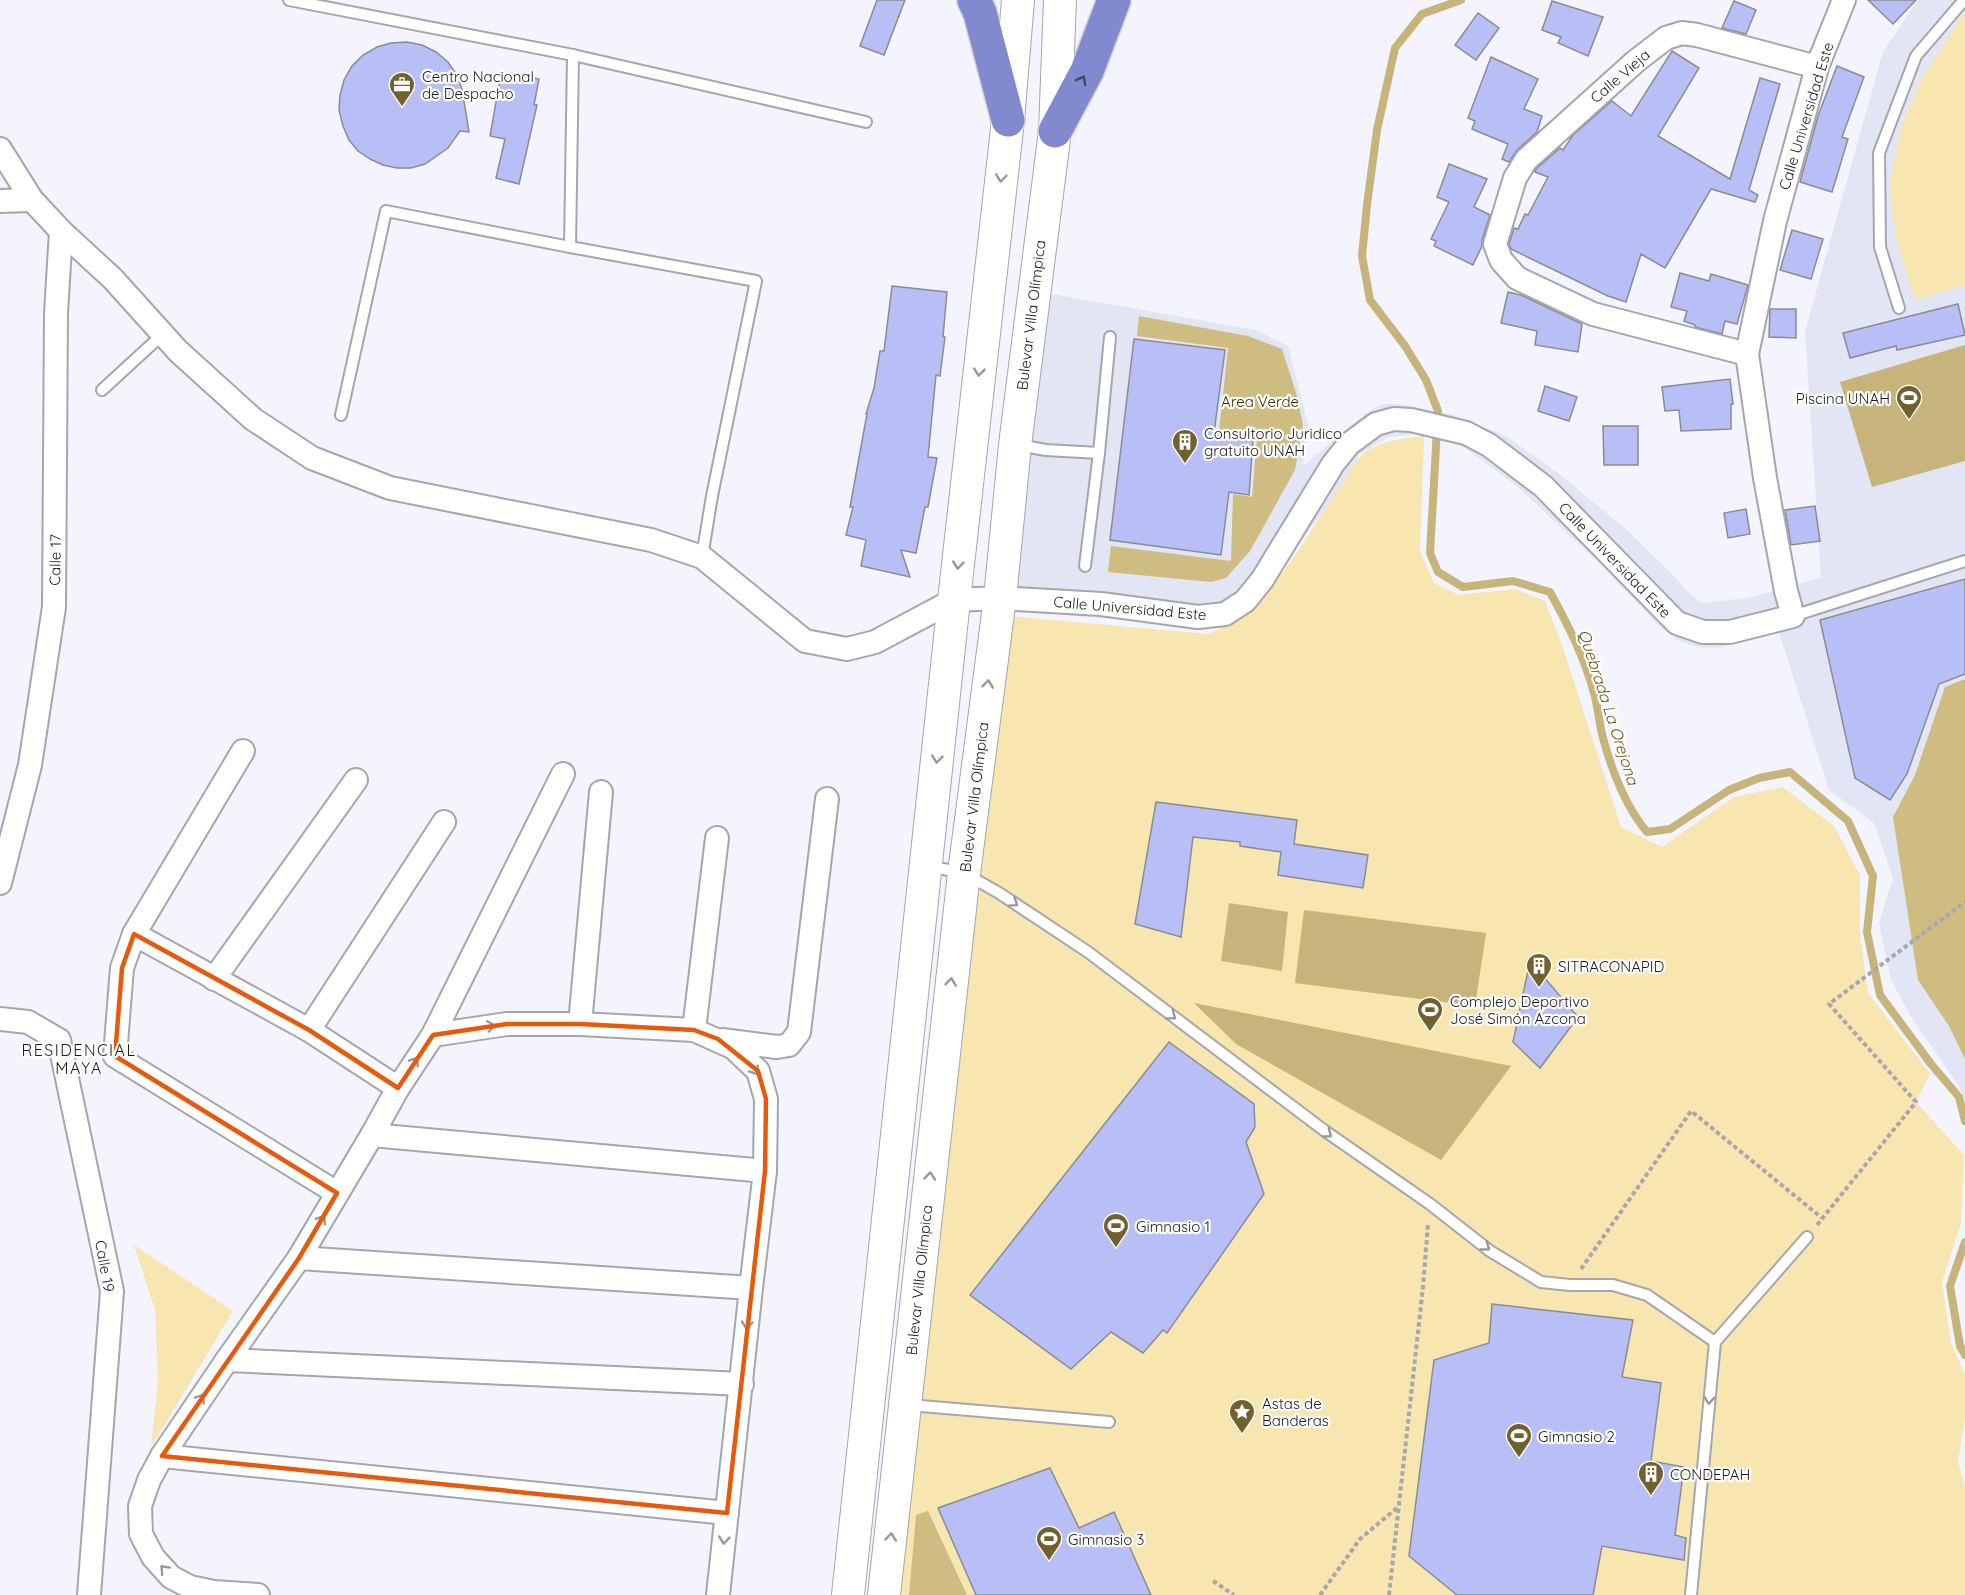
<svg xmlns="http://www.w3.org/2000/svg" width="1965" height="1595" font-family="Quicksand,sans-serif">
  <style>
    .built { fill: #e2e5f3 }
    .green { fill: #f7e6af }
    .forest { fill: #cebc81 }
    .water { fill: #c6b47a }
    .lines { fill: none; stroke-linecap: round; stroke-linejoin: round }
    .stream { stroke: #c6b47a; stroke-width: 8 }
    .building { fill: #b8bef6; stroke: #8b8c93; stroke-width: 1.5 }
    .lane-casing { stroke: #a5a6ae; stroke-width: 14 }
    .street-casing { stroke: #a5a6ae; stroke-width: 26 }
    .secondary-casing { stroke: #a5a6ae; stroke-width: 34 }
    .highway-casing { stroke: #d1d1d2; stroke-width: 36 }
    .path { stroke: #a7a7ae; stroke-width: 4; stroke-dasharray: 4.5 3; stroke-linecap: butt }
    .lane { stroke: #fff; stroke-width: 10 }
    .street { stroke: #fff; stroke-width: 22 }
    .secondary { stroke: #fff; stroke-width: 32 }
    .highway { stroke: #8389ce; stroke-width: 33 }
    .oneway { stroke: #444664 }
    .oneway2 { stroke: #989899 }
    .marked { fill: none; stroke: #e8590c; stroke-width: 4.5; stroke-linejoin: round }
    .labels { text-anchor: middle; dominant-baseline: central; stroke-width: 4.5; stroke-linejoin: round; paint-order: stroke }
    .poi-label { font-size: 15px; fill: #1a1a1d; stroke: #fff; text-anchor: start }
    .street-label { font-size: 15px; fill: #1a1a1d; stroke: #fff }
    .park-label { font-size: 15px; fill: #3e3100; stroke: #fff }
    .water-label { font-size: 16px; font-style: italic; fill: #69560f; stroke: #fff }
    .neighbourhood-label { font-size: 16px; letter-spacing: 1.5px; fill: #1a1a1d; stroke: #fff }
  </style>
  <rect width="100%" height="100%" fill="#f3f4fd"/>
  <path class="built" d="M1918,0H1965V1100L1959,1086L1912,1018L1891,981L1879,923L1893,878L1874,823L1829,790L1779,632L1719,648L1698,647L1679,641L1660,627L1600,564L1518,487L1464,447L1422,433L1389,437L1360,454L1331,501L1261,593L1157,622L1010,611L1046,293L1256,330L1288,346L1308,424L1303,466L1366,413L1382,404H1401L1453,415L1506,436L1562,476L1628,531L1675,577L1688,592L1702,603L1747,598L1821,578L1805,331L1883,52Z"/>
  <g class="green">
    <path d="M1965,12V285L1915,300L1896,237L1889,187L1901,127L1923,76Z"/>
    <path d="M1424,436L1420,551L1434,583L1459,595L1515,589L1545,601L1563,648L1621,827L1662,847L1734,797L1783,787L1834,826L1860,875V934L1868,993L1930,1074L1916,1102L1964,1155L1961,1223L1942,1282L1951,1343L1965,1374V1418L1958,1461L1965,1488V1595H899L1008,616L1208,634C1268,611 1302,543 1337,491C1344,481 1354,461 1363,454C1380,440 1404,439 1424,436Z"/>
    <path d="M134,1245L233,1311L151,1447L158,1378L155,1310Z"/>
  </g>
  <g class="forest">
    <path d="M1139,316L1248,336L1282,349L1297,396L1303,425L1295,470L1250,551L1226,578L1211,582L1108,572L1111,546L1231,561L1233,494L1252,497L1257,437L1219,431L1228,348L1137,336Z"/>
    <path d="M1965,679V1059L1949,1026L1918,980L1893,817L1915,775L1945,687Z"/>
    <path d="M928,1511L967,1595H909L916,1515Z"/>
  </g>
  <g class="water">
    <path d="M1965,345V461L1872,487L1840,382Z"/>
    <path d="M1229,903L1288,912L1282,971L1221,961Z"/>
    <path d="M1304,910L1486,933L1475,1006L1295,983Z"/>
    <path d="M1194,1003L1511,1066L1441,1160L1236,1044Z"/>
  </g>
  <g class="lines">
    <g class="stream">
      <path d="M1461,0L1422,14L1395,48L1377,130L1367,205L1362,256L1370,300L1405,346L1426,380L1438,411L1430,553L1438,572L1463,587L1513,581L1550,592C1568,625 1584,656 1594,693C1598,707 1599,723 1603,738C1612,771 1625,806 1647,832L1670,829L1729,790L1759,778L1790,772L1848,821L1873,876L1867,932L1880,995L1931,1064L1959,1097L1965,1121"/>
      <path d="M1965,1242L1950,1286L1960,1346L1965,1355"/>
    </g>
  </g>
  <g class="building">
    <path d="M877,0H905L884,55L860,46Z"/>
    <path d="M1868,0H1916L1893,24Z"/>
    <path d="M1552,1L1603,17L1588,56L1558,43L1561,37L1542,30Z"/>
    <path d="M1734,1L1756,10L1746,34L1722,28Z"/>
    <path d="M1478,13L1499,28L1476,60L1455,45Z"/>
    <path d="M407,42L422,45L436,52L448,62L457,75L462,89L469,132L460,131L448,148L425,164L411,168H397L383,165L370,159L358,151L349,140L343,126L339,110L340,95L344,80L352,66L363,55L377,47L391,43Z"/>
    <path d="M1672,51L1699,68L1658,136L1730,179L1760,78L1780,84L1749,190L1758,195L1755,202L1711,189L1665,268L1641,254L1626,302L1608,296L1511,249L1509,244L1514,228L1518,229L1525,214L1528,215L1548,177L1535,172L1536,169L1560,148L1563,150L1573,135L1612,101L1631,116Z"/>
    <path d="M1491,57L1538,79L1524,109L1542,116L1537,132L1517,150L1509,162L1502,159L1508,144L1472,129L1475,121L1468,118Z"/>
    <path d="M1837,66L1864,77L1842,137L1848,139L1832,192L1800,182L1818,116Z"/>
    <path d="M510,73L539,79L534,105H537L519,184L496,178L505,139L490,136L501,74L509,75Z"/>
    <path d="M1449,164L1487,179L1474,207L1490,215L1482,240V246L1473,265L1434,246L1436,241L1431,239L1449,202L1437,197Z"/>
    <path d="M1792,230L1823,239L1811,279L1780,270Z"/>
    <path d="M1680,273L1709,281L1711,274L1748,285L1737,324L1725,321L1722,334L1695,327V325L1684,321L1687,311L1671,307Z"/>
    <path d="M892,286L947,292L943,337H945L940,376L936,375L928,457L937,458L928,507H925L916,553L901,550L910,577L861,566L866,540L846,535L853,507H850L867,414H866L874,388L880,351H884Z"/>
    <path d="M1508,292L1521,295L1582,324L1578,352L1535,345L1537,331L1501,323Z"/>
    <path d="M1958,304L1965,335L1897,350L1896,346L1850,358L1843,333Z"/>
    <path d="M1770,309H1796V338L1769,337Z"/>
    <path d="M1134,339L1225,350L1214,433L1253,439L1249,495L1229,492L1221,555L1110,540Z"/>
    <path d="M1730,379L1733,404H1731V429L1681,431L1679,410L1665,411L1662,387Z"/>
    <path d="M1545,386L1577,397L1569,421L1538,411Z"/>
    <path d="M1603,426H1638V465H1604Z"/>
    <path d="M1815,506L1820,541L1791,545L1785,510Z"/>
    <path d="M1746,509L1750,534L1728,538L1724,513Z"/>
    <path d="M1965,579V674L1939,684L1907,774L1890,800L1855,778L1820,620Z"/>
    <path d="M1156,802L1297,820L1294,844L1368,855L1363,888L1278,875L1281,852L1240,846V842L1193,837L1181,937L1135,924Z"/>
    <path d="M1530,961L1578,1017L1540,1068L1513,1042Z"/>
    <path d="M1169,1042L1254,1104L1255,1127L1246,1142L1264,1194L1167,1333L1163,1330L1143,1353L1111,1332L1071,1369L970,1295Z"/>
    <path d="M1492,1304L1633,1320L1622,1377L1661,1383L1651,1461L1684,1467L1675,1535L1686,1538L1684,1560L1602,1546L1593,1595H1457L1409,1556L1434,1360L1489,1343Z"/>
    <path d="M1050,1468L1079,1528L1114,1512L1151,1595H976L938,1508Z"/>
  </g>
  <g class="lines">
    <defs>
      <g id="lane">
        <path d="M289,0L573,55L570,247L756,281L712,496L702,557"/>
        <path d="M573,55L866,122"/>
        <path d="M1899,308L1880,247L1879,153L1916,56L1964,0"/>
        <path d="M102,390L163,334"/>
        <path d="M341,415L386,211L570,247"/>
        <path d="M1018,445L1046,450L1099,453L1110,337"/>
        <path d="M1085,566L1099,453"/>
        <path d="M1793,616L1965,561"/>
        <path d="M927,866L964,873L999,893L1088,952L1325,1131L1430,1204L1490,1251L1541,1282L1570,1285H1613L1647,1295L1715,1342"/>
        <path d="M909,1405L1109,1422"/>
        <path d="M1691,1595L1715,1342L1807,1237"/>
      </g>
      <g id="street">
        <path d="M0,149L32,200L61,231L113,279L178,351L253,419L312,458L390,488L651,540L702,557L805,641L847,649L875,642L954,600L1000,598L1101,604L1198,617L1225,614L1245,601L1262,580L1333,464L1349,444L1376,424L1394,419L1411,420L1466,433L1489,445L1543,486L1677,623L1703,632H1730L1793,616L1786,591L1765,478L1747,354L1775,221L1817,67L1844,0"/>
        <path d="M0,201L32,200"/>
        <path d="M1747,354L1593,314L1517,278L1501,260L1495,244L1515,178L1526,160L1636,61L1666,38L1682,33L1697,35L1817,67"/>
        <path d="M243,751L134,934L122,968L115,1056L337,1193"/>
        <path d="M0,883L30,765L54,607L56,313L61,231"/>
        <path d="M134,934L309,1030L398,1088"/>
        <path d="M214,979L356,780"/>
        <path d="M0,1019L28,1022L59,1040L112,1291L89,1595"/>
        <path d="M580,1024L601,792"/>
        <path d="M309,1030L444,822"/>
        <path d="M694,1030L717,838"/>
        <path d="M433,1035L507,1024H580L694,1030L734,1048L758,1071L766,1099L765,1171L751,1288L718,1595"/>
        <path d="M722,1040L777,1047L789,1045L799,1032L827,799"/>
        <path d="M372,1135L765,1171"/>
        <path d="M299,1258L751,1288"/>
        <path d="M227,1360L742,1384"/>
        <path d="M162,1456L727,1513"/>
        <path d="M258,1595L214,1592L190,1587L171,1577L153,1557L141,1534L140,1506L149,1480L162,1456L227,1360L299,1258L372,1135L398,1088L433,1035L563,774"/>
      </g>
      <g id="secondary">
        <path d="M848,1595L954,600L1008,120L1018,0"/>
        <path d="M884,1595L964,873L1000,598L1015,445L1055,131L1060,0"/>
      </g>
      <g id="highway">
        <path d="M974,0L980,13L1008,120"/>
        <path d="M1055,131L1087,71L1114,0"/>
      </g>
    </defs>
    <use href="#lane" class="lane-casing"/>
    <use href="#street" class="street-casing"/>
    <use href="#secondary" class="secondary-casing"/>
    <use href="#highway" class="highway-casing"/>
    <g class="path">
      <path d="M1817,1225L1916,1102L1829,1004L1965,902"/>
      <path d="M1581,1269L1691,1111L1822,1218"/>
      <path d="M1213,1581L1234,1595"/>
      <path d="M1320,1595L1360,1539L1398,1507"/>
      <path d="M1389,1595L1423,1287L1428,1223"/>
    </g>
    <use href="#lane" class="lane"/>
    <use href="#street" class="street"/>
    <use href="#secondary" class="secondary"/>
    <use href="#highway" class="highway"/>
  </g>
  <defs><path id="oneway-chevron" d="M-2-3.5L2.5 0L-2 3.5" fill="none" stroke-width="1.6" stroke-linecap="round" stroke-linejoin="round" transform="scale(1.5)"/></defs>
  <use class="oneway" href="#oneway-chevron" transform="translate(1082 80) rotate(-62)"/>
  <g class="oneway2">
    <use href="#oneway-chevron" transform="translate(1001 178) rotate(97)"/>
    <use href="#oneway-chevron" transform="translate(979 372) rotate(96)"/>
    <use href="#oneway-chevron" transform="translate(958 565) rotate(96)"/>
    <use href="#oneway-chevron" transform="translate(988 684) rotate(-83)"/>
    <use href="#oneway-chevron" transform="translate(937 759) rotate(96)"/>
    <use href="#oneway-chevron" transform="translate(1014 903) rotate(34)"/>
    <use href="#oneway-chevron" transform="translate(951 982) rotate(-84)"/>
    <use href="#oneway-chevron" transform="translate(1172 1016) rotate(37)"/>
    <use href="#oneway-chevron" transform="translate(491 1026) rotate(-8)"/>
    <use href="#oneway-chevron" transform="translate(415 1061) rotate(-57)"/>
    <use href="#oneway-chevron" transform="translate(755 1071) rotate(56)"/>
    <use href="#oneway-chevron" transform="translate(1328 1134) rotate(36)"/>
    <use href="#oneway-chevron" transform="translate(930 1176) rotate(-84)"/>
    <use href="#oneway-chevron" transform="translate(322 1219) rotate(-60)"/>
    <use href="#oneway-chevron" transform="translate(1486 1247) rotate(36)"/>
    <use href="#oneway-chevron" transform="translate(747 1325) rotate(95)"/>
    <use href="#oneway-chevron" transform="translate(201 1398) rotate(-56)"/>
    <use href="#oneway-chevron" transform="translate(1709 1400) rotate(96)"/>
    <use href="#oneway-chevron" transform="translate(891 1537) rotate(-84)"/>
    <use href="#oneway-chevron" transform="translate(724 1540) rotate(96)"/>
    <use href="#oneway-chevron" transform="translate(164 1569) rotate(-133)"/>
  </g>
  <path class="marked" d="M134,934L309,1030L398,1088L433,1035L507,1024H580L694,1030L718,1039L758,1071L766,1099L765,1171L727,1513L162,1456L299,1258L337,1193L115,1056L122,968Z"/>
  <defs>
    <symbol id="office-pin" viewBox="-11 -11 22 30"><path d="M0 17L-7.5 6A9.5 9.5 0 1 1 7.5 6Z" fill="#70612e" stroke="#fff"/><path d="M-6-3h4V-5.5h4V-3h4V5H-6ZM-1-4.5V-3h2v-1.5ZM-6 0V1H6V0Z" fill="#fff"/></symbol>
    <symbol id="stadium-pin" viewBox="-11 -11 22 30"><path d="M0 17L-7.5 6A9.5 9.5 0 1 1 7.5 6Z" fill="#70612e" stroke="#fff"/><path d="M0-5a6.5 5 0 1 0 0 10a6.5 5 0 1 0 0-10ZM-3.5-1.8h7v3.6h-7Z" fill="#fff"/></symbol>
    <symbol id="building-pin" viewBox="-11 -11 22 30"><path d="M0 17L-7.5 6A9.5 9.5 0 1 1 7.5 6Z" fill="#70612e" stroke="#fff"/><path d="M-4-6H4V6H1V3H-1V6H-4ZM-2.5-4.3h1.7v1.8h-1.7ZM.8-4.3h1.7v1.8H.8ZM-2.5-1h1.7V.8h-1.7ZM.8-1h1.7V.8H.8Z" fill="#fff"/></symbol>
    <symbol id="sight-pin" viewBox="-11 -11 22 30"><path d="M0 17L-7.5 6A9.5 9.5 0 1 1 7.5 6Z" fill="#70612e" stroke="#fff"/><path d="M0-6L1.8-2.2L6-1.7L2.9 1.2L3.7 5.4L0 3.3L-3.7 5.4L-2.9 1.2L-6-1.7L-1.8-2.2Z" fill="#fff"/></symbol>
  </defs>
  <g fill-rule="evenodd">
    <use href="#office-pin" x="387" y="70" width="30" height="40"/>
    <use href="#stadium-pin" x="1894" y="383" width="30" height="40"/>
    <use href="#building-pin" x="1170" y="427" width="30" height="40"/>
    <use href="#building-pin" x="1524" y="951" width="30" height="40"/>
    <use href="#stadium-pin" x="1415" y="995" width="30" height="40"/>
    <use href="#stadium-pin" x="1101" y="1211" width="30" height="40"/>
    <use href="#sight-pin" x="1227" y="1397" width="30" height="40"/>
    <use href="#stadium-pin" x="1504" y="1421" width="30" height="40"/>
    <use href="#building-pin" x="1636" y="1459" width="30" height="40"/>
    <use href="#stadium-pin" x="1034" y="1524" width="30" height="40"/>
  </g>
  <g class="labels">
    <g class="poi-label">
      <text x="422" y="76">Centro Nacional<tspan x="422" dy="17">de Despacho</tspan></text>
      <text x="1890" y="398" text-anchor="end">Piscina UNAH</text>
      <text x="1204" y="433">Consultorio Juridico<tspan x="1204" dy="17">gratuito UNAH</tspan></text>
      <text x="1558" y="966">SITRACONAPID</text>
      <text x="1450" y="1001">Complejo Deportivo<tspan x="1450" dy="17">José Simón Azcona</tspan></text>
      <text x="1136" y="1226">Gimnasio 1</text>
      <text x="1262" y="1403">Astas de<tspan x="1262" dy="17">Banderas</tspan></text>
      <text x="1538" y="1436">Gimnasio 2</text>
      <text x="1670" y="1474">CONDEPAH</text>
      <text x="1068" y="1539">Gimnasio 3</text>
    </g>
    <g class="street-label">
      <text transform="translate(1620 76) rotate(-41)">Calle Vieja</text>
      <text transform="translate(1806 116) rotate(-73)">Calle Universidad Este</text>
      <text transform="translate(1031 315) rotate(-83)">Bulevar Villa Olímpica</text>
      <text transform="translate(55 560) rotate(-89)">Calle 17</text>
      <text transform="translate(1615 560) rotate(46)">Calle Universidad Este</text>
      <text transform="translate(1130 608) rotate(5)">Calle Universidad Este</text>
      <text transform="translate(974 797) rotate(-83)">Bulevar Villa Olímpica</text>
      <text transform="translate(105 1266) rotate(80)">Calle 19</text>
      <text transform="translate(919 1280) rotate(-84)">Bulevar Villa Olímpica</text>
    </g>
    <g class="park-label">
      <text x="1260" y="401">Area Verde</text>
    </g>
    <g class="water-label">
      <text transform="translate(1609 707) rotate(72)">Quebrada La Orejona</text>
    </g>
    <g class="neighbourhood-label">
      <text x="79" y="1050">RESIDENCIAL<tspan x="79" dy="18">MAYA</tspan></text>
    </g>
  </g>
</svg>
